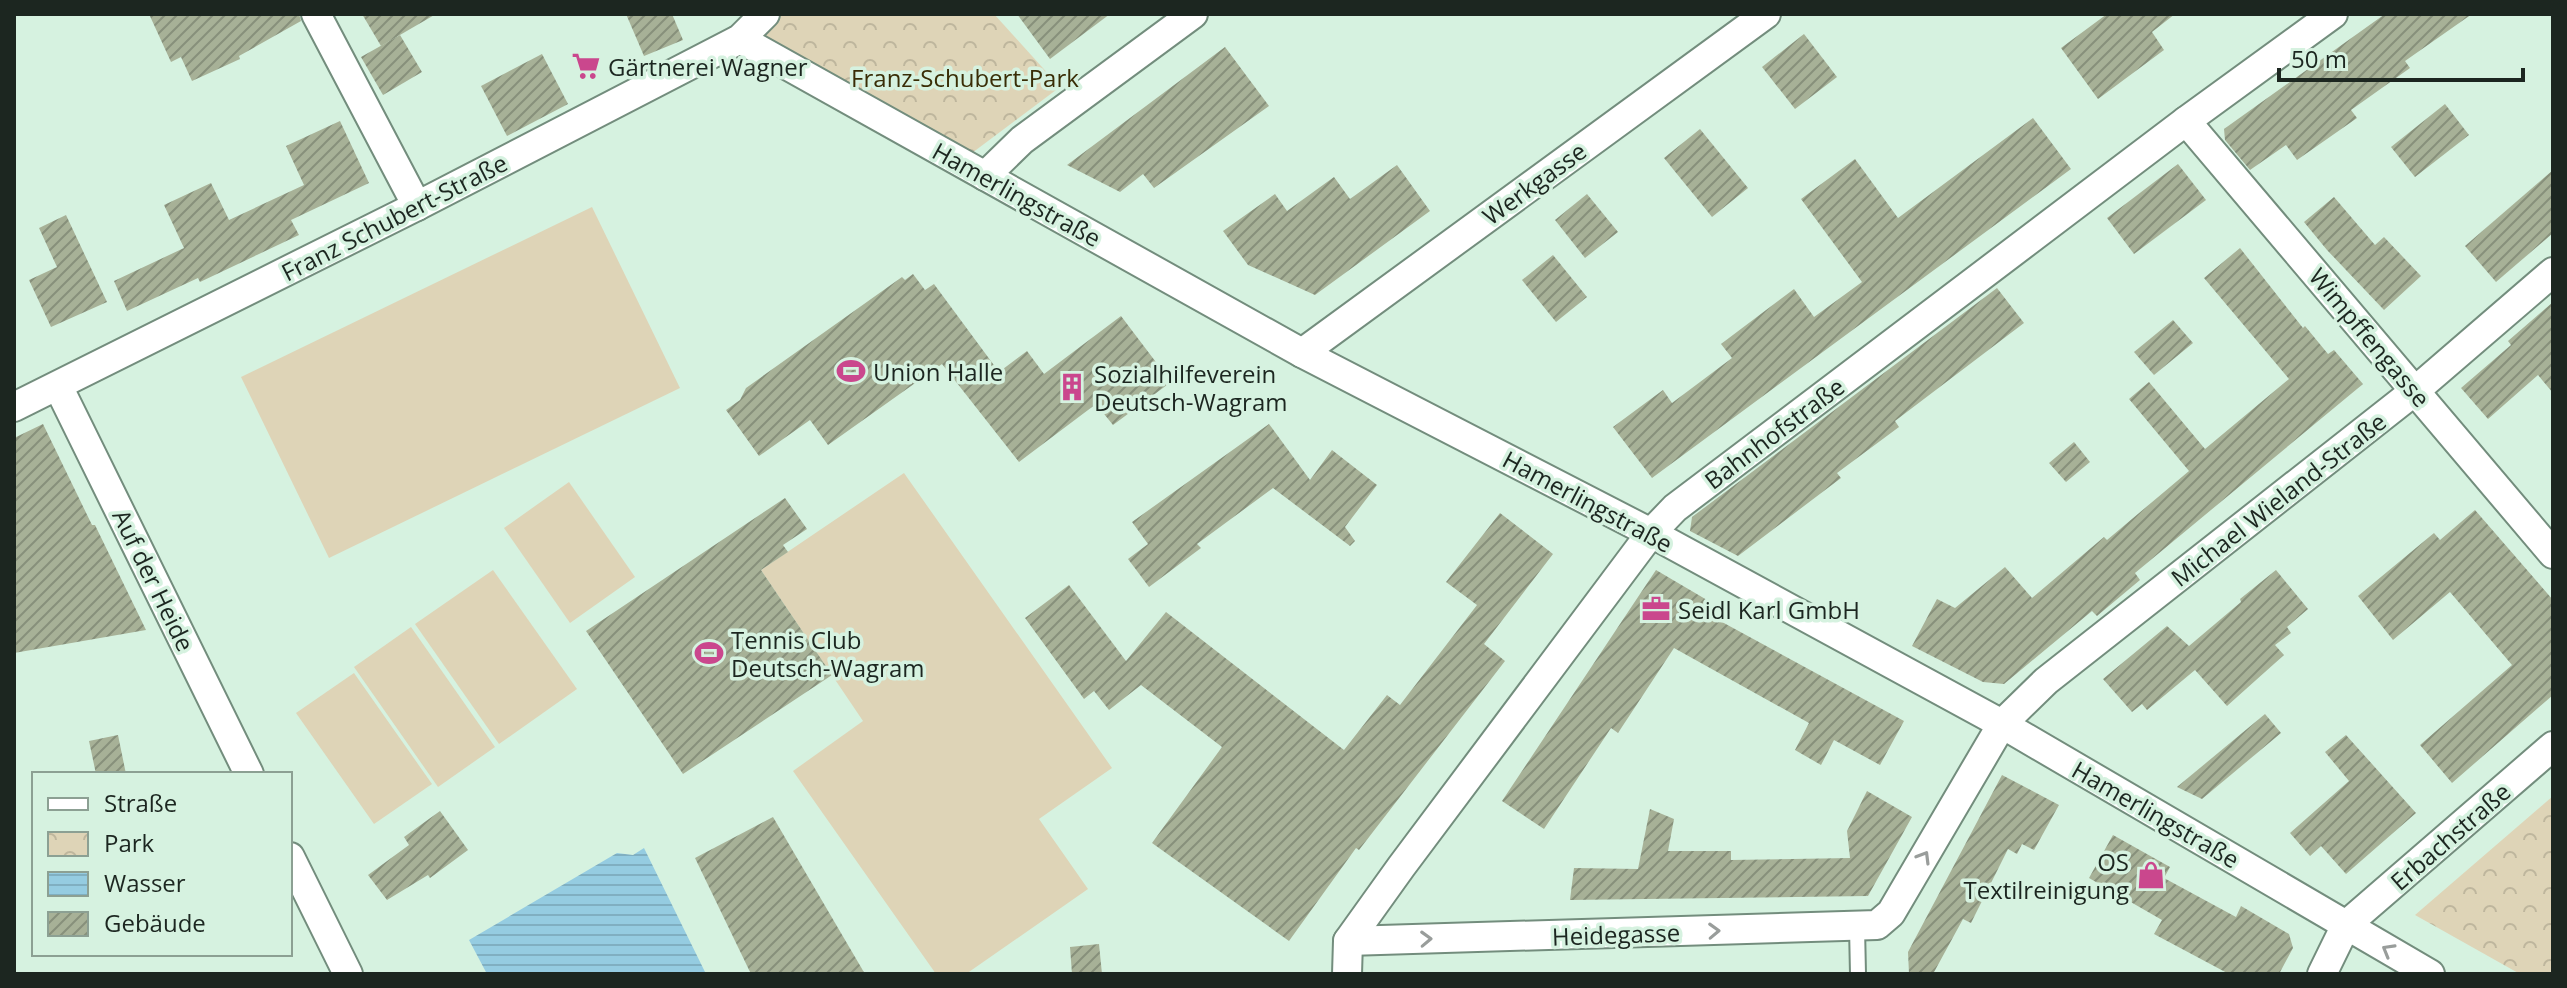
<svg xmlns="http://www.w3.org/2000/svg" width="2567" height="988" font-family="'Open Sans',sans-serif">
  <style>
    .green { fill: #ded4b7 }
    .park { fill: url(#park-crowns) }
    .water { fill: url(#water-rules) }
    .building { fill: url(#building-hatch) }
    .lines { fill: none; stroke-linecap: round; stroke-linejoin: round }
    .lane-casing { stroke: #738d7d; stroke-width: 18 }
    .street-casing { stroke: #738d7d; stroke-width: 32 }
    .lane { stroke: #fff; stroke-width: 14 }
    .street { stroke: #fff; stroke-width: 28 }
    .oneway { stroke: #999d9b }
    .labels { text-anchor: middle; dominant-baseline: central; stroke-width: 7; stroke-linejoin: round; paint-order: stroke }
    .poi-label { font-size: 24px; fill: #1c2620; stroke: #d6f2e0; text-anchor: start }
    .park-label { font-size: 24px; fill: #392d06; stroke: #d6f2e0 }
    .street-label { font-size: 24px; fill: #1c2620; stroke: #d6f2e0 }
  </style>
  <defs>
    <pattern id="park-crowns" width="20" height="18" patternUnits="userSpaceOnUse" patternTransform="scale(2)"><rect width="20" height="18" fill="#ded4b7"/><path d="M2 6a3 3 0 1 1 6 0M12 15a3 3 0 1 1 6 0" fill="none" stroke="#beb69d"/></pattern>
    <pattern id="water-rules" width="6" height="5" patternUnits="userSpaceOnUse" patternTransform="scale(2)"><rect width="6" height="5" fill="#95cce1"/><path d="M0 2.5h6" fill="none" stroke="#80afc1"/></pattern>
    <pattern id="building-hatch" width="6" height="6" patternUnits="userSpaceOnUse" patternTransform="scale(2)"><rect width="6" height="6" fill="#a7b197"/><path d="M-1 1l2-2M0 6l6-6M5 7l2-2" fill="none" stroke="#87907b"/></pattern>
  </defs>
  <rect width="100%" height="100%" fill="#d6f2e0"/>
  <g class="green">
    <path d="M592,207L680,388L329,558L241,377Z"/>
    <path d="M904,473L1112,768L1039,819L1088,889L966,974H936L793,771L863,721L761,570Z"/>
    <path d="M569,482L635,577L570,623L504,528Z"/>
    <path d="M493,570L577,689L499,744L415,624Z"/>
    <path d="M411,627L495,747L438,787L354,667Z"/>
    <path d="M354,673L432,784L374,824L296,713Z"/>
  </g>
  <g class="park">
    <path d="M782,14H994L1060,87L972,153L753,41Z"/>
    <path d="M2553,796V974H2520L2415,915Z"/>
  </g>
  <path class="water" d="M644,848L706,974H487L469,940L617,853L633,855Z"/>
  <g class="building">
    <path d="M149,14H299L301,21L239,56L240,59L192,81L181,57L171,62Z"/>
    <path d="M362,14H436L381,46Z"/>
    <path d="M626,14H672L683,40L644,56Z"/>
    <path d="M1017,14H1110L1050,59Z"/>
    <path d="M2107,14H2175L2152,32L2164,50L2098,99L2061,48Z"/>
    <path d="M2385,14H2472L2405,61L2410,68L2351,110L2357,118L2297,160L2286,145L2250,170L2225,140L2224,129Z"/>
    <path d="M1804,34L1837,77L1795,109L1762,67Z"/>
    <path d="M400,35L422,72L383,95L361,57Z"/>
    <path d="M1225,47L1269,106L1154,188L1143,174L1120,192L1067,165Z"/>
    <path d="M542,54L568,104L507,136L481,86Z"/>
    <path d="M2445,104L2469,135L2415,177L2391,147Z"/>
    <path d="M2033,118L2071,169L1652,478L1613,427L1663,390L1672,403L1732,358L1721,344L1794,289L1814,317L1862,282L1801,199L1855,159L1898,218Z"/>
    <path d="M340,121L369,183L291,220L299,235L200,282L198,278L127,311L114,281L184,248L164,205L211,183L229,220L304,185L286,146Z"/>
    <path d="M1700,129L1748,188L1712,217L1664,158Z"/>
    <path d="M2178,164L2206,200L2134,254L2107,218Z"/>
    <path d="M1397,165L1430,211L1315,295L1248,265L1223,231L1275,194L1287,211L1334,177L1350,199Z"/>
    <path d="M2553,170V233L2496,282L2465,246Z"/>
    <path d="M1587,194L1618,232L1585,258L1555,220Z"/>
    <path d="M2334,197L2375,245L2384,237L2421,276L2384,310L2327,250L2304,222Z"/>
    <path d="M66,215L107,302L51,327L29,280L57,267L39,228Z"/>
    <path d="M2240,248L2303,328L2305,326L2328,354L2334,350L2363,384L2135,573L2140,580L2097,616L2092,611L2004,684L1983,682L1912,646L1937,599L1955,608L2005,567L2032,598L2104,537L2107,540L2189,471L2129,399L2149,382L2205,449L2289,379L2204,278Z"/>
    <path d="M1553,255L1587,297L1556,322L1522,280Z"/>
    <path d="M913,274L925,290L934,284L999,372L1027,351L1044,374L1121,316L1171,382L1113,425L1096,404L1019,462L942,364L828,445L810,420L759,456L726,410L740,400L746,388L902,277L905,280Z"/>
    <path d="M1997,288L2024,323L1895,421L1899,427L1837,473L1841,478L1738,556L1690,531L1692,517Z"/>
    <path d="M2553,302V393L2538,375L2488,419L2461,388L2511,345L2508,341Z"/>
    <path d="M2173,320L2193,343L2154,375L2134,352Z"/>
    <path d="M43,424L92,525H95L146,630L14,653V438Z"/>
    <path d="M1269,424L1310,480L1332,450L1377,485L1345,527L1355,541L1350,546L1273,488L1197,544L1201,548L1149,587L1128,559L1148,544L1132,522Z"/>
    <path d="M2074,442L2090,462L2066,482L2049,463Z"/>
    <path d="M785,498L807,529L783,545L788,552L761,570L832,675L683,774L586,631Z"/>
    <path d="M2475,510L2553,600V695L2452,783L2420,745L2512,665L2450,592L2393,640L2358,596L2434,533L2440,540Z"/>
    <path d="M1500,513L1553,554L1484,644L1505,661L1359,850L1356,848L1289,941L1152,843L1222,747L1141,685L1109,710L1094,691L1084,699L1025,618L1069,585L1126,661L1166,612L1344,750L1387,695L1400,705L1477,605L1446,582Z"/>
    <path d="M1656,570L1707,600L1700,610L1904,721L1880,765L1834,740L1821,765L1795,750L1809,723L1674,648L1618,733L1611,728L1544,829L1502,801Z"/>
    <path d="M2276,570L2308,609L2287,627L2291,633L2275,645L2284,655L2227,706L2195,670L2147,710L2142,704L2132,712L2103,679L2167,626L2189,646L2241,602L2240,599Z"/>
    <path d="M2265,714L2281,733L2202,799L2177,787Z"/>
    <path d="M118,735L126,774H96L89,741Z"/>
    <path d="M2346,735L2416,813L2346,874L2321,846L2310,856L2290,833L2349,781L2325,752Z"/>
    <path d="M2002,775L2059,805L2034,850L2022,844L2017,854L2008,849L1971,923L1963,919L1933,974H1909L1908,952Z"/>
    <path d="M1867,791L1912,817L1868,896L1570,900L1574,868L1638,869L1650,809L1674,819L1668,851H1731V860L1850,858L1847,831Z"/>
    <path d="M440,811L468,850L430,878L428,875L387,900L368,875L409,845L404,837Z"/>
    <path d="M773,817L865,974H751L695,858Z"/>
    <path d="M2113,835L2170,867L2164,878L2236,917L2241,906L2289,934L2293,948L2279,974H2229L2154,934L2162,920L2089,878Z"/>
    <path d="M1099,944L1102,974H1072L1070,947Z"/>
  </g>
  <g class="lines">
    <defs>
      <path id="lane" d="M1857,927L1858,974"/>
      <g id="street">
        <path d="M316,14L417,206"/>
        <path d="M740,39L1302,353L1651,533L2002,724L2430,974"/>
        <path d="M2186,121L2553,554"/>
        <path d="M985,176L1022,140L1193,14"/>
        <path d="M1302,353L1766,14"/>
        <path d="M58,386L249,774"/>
        <path d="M14,407L417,206L740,39L765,14"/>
        <path d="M290,857L348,974"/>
        <path d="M1348,941L1877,925L1891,913L2002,724L2046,681L2416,390L2553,272"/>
        <path d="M1347,974L1348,941L1401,867L1651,533L1675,508L2186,121L2333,14"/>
        <path d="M2322,974L2346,925L2553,746"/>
      </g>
    </defs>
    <use href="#lane" class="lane-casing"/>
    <use href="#street" class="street-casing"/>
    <use href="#lane" class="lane"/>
    <use href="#street" class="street"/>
  </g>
  <defs><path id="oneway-chevron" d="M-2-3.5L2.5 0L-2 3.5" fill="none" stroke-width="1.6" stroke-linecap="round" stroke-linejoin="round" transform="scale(2)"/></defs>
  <g class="oneway">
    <use href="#oneway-chevron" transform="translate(1924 857) rotate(-59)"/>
    <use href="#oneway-chevron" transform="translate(1714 931) rotate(-2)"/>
    <use href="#oneway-chevron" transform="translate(1426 939) rotate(-2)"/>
    <use href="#oneway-chevron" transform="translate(2388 950) rotate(-150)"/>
  </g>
  <defs>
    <symbol id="supermarket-bare" viewBox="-9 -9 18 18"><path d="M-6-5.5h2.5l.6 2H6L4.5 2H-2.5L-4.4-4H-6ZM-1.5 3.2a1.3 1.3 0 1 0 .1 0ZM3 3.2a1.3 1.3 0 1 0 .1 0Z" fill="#ca478d" stroke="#d6f2e0" stroke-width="2.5" paint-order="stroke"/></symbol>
    <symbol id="stadium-bare" viewBox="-9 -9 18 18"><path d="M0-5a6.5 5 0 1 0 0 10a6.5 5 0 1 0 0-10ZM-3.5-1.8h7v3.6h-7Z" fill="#ca478d" stroke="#d6f2e0" stroke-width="2.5" paint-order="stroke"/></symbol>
    <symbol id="building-bare" viewBox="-9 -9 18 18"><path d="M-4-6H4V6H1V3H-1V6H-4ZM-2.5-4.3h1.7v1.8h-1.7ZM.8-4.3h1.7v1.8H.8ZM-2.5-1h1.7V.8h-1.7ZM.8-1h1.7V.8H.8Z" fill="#ca478d" stroke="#d6f2e0" stroke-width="2.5" paint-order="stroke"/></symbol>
    <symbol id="office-bare" viewBox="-9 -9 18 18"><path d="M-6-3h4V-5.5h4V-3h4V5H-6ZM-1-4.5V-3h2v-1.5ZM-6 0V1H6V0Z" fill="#ca478d" stroke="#d6f2e0" stroke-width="2.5" paint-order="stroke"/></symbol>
    <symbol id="shop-bare" viewBox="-9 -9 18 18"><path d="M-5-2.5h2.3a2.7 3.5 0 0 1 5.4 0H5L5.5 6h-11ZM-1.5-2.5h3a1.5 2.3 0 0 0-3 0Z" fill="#ca478d" stroke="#d6f2e0" stroke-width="2.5" paint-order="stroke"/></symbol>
  </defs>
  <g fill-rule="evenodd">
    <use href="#supermarket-bare" x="566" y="46" width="40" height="40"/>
    <use href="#stadium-bare" x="831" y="351" width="40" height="40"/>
    <use href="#building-bare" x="1052" y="367" width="40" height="40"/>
    <use href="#office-bare" x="1636" y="589" width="40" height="40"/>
    <use href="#stadium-bare" x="689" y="633" width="40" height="40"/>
    <use href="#shop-bare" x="2131" y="855" width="40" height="40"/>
  </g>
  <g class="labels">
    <g class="poi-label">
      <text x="608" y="66">Gärtnerei Wagner</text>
      <text x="873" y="371">Union Halle</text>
      <text x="1094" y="373">Sozialhilfeverein<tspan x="1094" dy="28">Deutsch-Wagram</tspan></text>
      <text x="1678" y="609">Seidl Karl GmbH</text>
      <text x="731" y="639">Tennis Club<tspan x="731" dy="28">Deutsch-Wagram</tspan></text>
      <text x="2129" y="861" text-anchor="end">OS<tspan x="2129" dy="28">Textilreinigung</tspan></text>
    </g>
    <g class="park-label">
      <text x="965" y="77">Franz-Schubert-Park</text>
    </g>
    <g class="street-label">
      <text transform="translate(1534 183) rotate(-36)">Werkgasse</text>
      <text transform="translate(1017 194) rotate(29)">Hamerlingstraße</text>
      <text transform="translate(394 217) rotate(-27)">Franz Schubert-Straße</text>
      <text transform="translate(2370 337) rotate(50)">Wimpffengasse</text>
      <text transform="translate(1774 433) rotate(-37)">Bahnhofstraße</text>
      <text transform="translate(2278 499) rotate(-38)">Michael Wieland-Straße</text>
      <text transform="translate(1588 501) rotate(28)">Hamerlingstraße</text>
      <text transform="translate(154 580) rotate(64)">Auf der Heide</text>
      <text transform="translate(2156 814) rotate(30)">Hamerlingstraße</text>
      <text transform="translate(2450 836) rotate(-41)">Erbachstraße</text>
      <text transform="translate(1616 934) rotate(-2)">Heidegasse</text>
    </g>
  </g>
  <rect width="2567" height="988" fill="none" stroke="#1c2620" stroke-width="32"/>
  <rect x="32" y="772" width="260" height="184" fill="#d6f2e0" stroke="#8ca093" stroke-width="2"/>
  <rect x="48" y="798" width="40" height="12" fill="#ffffff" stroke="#8ca093" stroke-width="2"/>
  <text x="104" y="812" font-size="24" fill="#1c2620">Straße</text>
  <rect x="48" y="832" width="40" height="24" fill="url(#park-crowns)" stroke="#8ca093" stroke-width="2"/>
  <text x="104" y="852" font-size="24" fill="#1c2620">Park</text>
  <rect x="48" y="872" width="40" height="24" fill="url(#water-rules)" stroke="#8ca093" stroke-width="2"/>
  <text x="104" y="892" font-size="24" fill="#1c2620">Wasser</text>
  <rect x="48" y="912" width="40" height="24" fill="url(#building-hatch)" stroke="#8ca093" stroke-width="2"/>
  <text x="104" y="932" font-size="24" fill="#1c2620">Gebäude</text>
  <path d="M2279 68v12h244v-12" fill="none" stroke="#1c2620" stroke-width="4"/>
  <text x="2291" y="68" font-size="24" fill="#1c2620" stroke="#d6f2e0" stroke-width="6" paint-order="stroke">50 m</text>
</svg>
